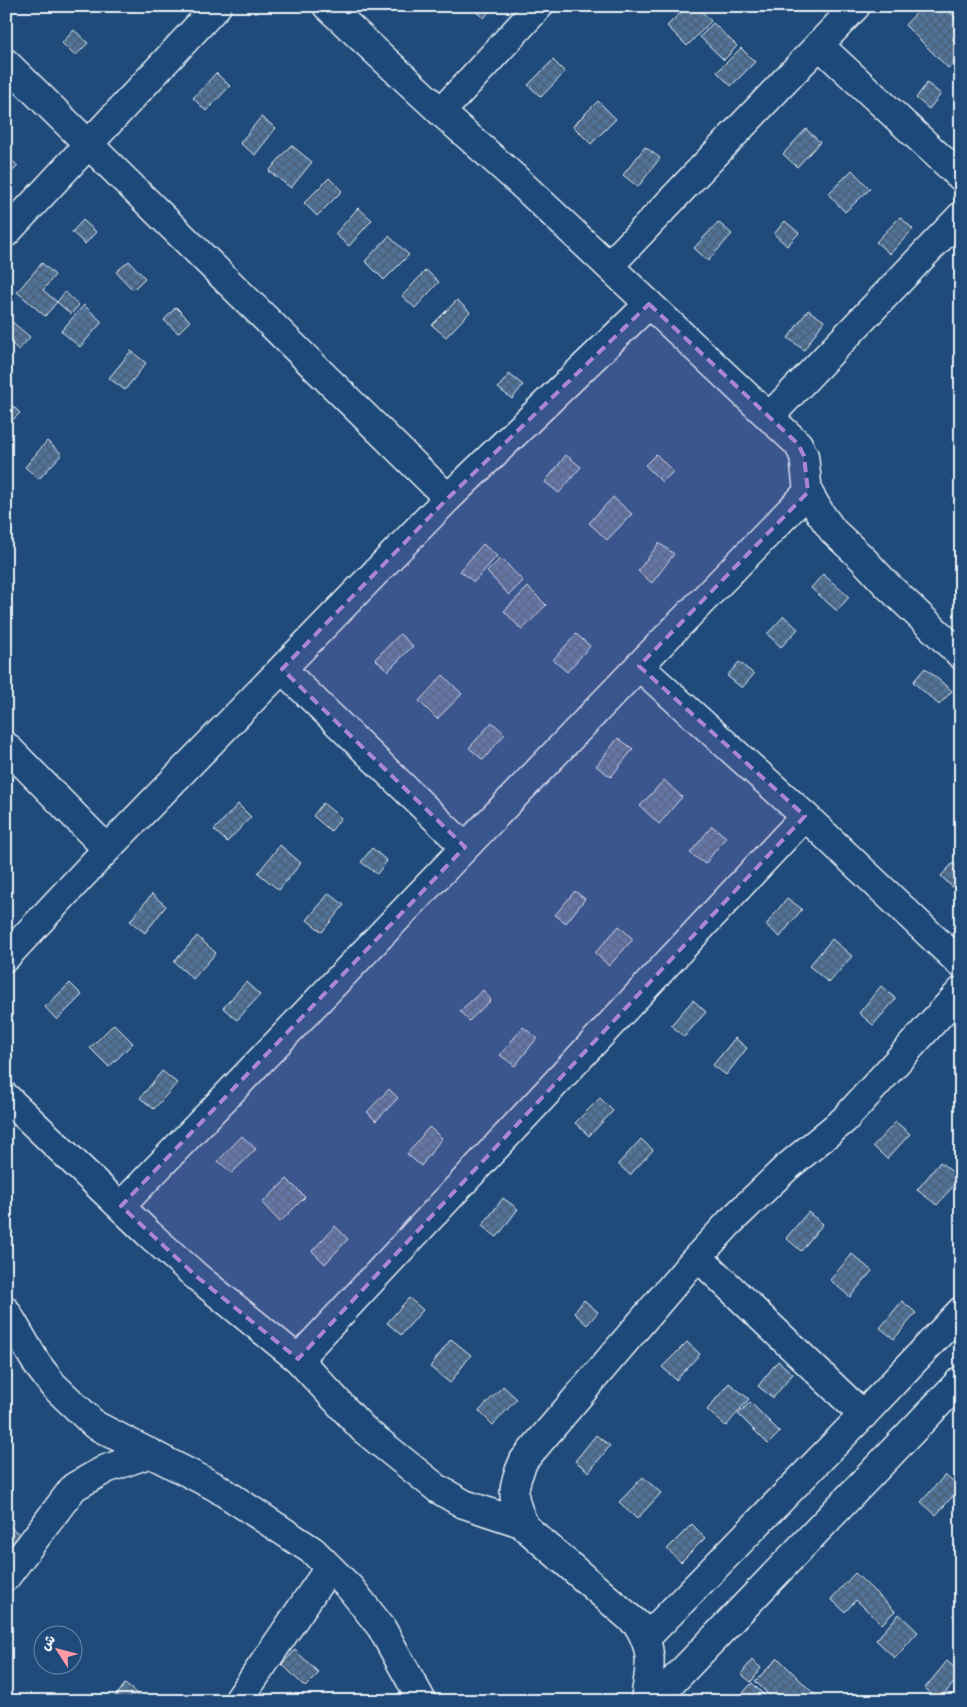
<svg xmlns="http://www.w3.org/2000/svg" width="967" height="1707" font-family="Pangolin,'Playpen Sans Arabic',sans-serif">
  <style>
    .building { fill: url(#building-cross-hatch); stroke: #e8f1f8 }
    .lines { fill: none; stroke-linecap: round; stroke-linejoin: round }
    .street-casing { stroke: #e8f1f8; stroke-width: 31 }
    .street { stroke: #1f4a7a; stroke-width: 28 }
    .marked { fill: #ac85d9; fill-opacity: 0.2; stroke: #ac85d9; stroke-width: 4; stroke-dasharray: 10 6; stroke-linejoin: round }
  </style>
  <defs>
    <pattern id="building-cross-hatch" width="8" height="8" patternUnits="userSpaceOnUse" patternTransform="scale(1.25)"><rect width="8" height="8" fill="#517399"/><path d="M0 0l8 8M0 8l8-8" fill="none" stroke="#4c5e72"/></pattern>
  </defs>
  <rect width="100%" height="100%" fill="#1f4a7a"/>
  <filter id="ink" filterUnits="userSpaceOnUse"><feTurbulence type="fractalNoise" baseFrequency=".02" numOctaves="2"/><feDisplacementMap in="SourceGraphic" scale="10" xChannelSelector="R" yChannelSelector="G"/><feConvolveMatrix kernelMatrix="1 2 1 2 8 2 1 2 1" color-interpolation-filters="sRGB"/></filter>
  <g filter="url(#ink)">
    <g class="building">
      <path d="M468,6H493L484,18Z"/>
      <path d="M687,6H697L711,21L687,46L667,26Z"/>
      <path d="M923,6H944L961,23V30L952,39L961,48V56L948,68L905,25Z"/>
      <path d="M713,23L737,46L724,60L700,37Z"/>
      <path d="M74,30L88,43L75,56L62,43Z"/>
      <path d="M741,48L755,62L731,86L717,72Z"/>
      <path d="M961,59V71L955,65Z"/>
      <path d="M553,60L565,72L541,97L528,85Z"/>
      <path d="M216,73L230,86L206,111L193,98Z"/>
      <path d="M927,83L941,94L929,109L916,98Z"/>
      <path d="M598,101L616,119L591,144L573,126Z"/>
      <path d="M261,117L276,128L255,155L240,143Z"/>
      <path d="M806,129L820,142L797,167L783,154Z"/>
      <path d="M291,145L312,162L291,188L269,171Z"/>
      <path d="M645,147L660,158L638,187L623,175Z"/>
      <path d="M6,155L18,166L6,178Z"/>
      <path d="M852,170L870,189L845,212L828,194Z"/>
      <path d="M329,178L342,191L317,216L304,203Z"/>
      <path d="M358,208L372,220L349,246L335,234Z"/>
      <path d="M900,217L913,229L890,254L876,242Z"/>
      <path d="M83,220L96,232L85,244L72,232Z"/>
      <path d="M785,221L799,233L787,246L774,234Z"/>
      <path d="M718,222L732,234L708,261L694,248Z"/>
      <path d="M389,236L409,255L384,280L365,261Z"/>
      <path d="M129,261L145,278L133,290L116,272Z"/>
      <path d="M42,263L55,275L43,290L57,302L45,316L17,292Z"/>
      <path d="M426,270L439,282L415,308L402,296Z"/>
      <path d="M65,292L79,305L71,314L57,302Z"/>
      <path d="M457,300L470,312L446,337L432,325Z"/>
      <path d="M84,305L102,322L80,347L61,331Z"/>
      <path d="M176,307L190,321L178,333L164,320Z"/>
      <path d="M808,310L824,321L804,350L788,338Z"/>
      <path d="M11,321L30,337L19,350L6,339V327Z"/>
      <path d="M131,351L146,363L125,390L109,378Z"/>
      <path d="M509,374L523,385L512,399L498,388Z"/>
      <path d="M6,399L20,413L6,426Z"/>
      <path d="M47,441L62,454L39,479L25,467Z"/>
      <path d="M656,454L673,472L662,482L645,465Z"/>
      <path d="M566,455L581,467L559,493L545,482Z"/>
      <path d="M613,497L632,514L607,540L589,523Z"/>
      <path d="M659,543L674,554L652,583L638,571Z"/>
      <path d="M483,544L497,556L474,582L460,571Z"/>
      <path d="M501,558L523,581L509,595L487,572Z"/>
      <path d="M823,574L849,597L837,611L811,588Z"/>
      <path d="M528,587L546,605L522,630L504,611Z"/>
      <path d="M784,616L798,629L781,647L767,634Z"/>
      <path d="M400,634L413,646L388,671L375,659Z"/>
      <path d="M576,634L590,646L567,672L553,660Z"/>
      <path d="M739,662L754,674L742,688L727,676Z"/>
      <path d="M925,668L952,691L939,705L913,682Z"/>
      <path d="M443,675L462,694L437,719L419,701Z"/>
      <path d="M492,722L505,734L483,760L469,748Z"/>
      <path d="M618,738L633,749L611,777L596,766Z"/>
      <path d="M664,780L682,797L659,824L640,806Z"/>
      <path d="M323,803L341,818L331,831L313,816Z"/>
      <path d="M238,804L251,817L227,842L214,830Z"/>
      <path d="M712,826L726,837L705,864L690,853Z"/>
      <path d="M280,845L301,863L279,890L258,873Z"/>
      <path d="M372,848L387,861L377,874L361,862Z"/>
      <path d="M953,863L961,870V882L954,889L941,876Z"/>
      <path d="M575,891L585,899L566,923L555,915Z"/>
      <path d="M329,893L344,905L322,932L307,920Z"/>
      <path d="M152,894L166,906L145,933L130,921Z"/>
      <path d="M787,898L802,909L780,937L766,925Z"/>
      <path d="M619,926L633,939L609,966L595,953Z"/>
      <path d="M197,936L216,953L193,979L174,962Z"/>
      <path d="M832,939L852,956L829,983L809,966Z"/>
      <path d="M246,982L260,995L237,1020L223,1008Z"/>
      <path d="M70,983L82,995L57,1020L45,1007Z"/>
      <path d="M881,986L896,999L873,1025L859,1013Z"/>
      <path d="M483,990L491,1000L469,1021L460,1011Z"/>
      <path d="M693,1000L706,1012L684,1037L671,1025Z"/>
      <path d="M114,1024L133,1043L109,1067L90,1048Z"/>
      <path d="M523,1027L537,1038L515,1066L500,1055Z"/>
      <path d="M735,1038L747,1048L726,1075L713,1065Z"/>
      <path d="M162,1071L177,1083L154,1109L140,1098Z"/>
      <path d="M389,1089L398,1098L376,1121L367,1112Z"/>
      <path d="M600,1098L613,1111L589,1136L575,1123Z"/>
      <path d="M896,1122L910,1134L887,1159L873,1146Z"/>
      <path d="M429,1127L442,1138L421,1166L407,1154Z"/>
      <path d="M242,1136L256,1149L232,1173L218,1161Z"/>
      <path d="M641,1139L653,1150L630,1175L618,1164Z"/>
      <path d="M940,1162L960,1178L937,1205L917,1190Z"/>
      <path d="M287,1179L305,1197L280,1222L262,1203Z"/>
      <path d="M503,1198L518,1209L497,1237L482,1226Z"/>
      <path d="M808,1212L823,1224L801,1251L786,1238Z"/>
      <path d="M335,1226L348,1239L325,1264L312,1251Z"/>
      <path d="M852,1254L872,1271L850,1297L830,1280Z"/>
      <path d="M409,1298L423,1310L401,1335L387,1323Z"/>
      <path d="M584,1300L598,1312L587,1325L574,1313Z"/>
      <path d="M902,1301L916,1313L894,1339L880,1328Z"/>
      <path d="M451,1339L471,1355L450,1383L430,1367Z"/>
      <path d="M687,1342L700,1354L676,1380L662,1367Z"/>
      <path d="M778,1361L793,1374L773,1398L758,1386Z"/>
      <path d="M729,1383L749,1399L726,1426L707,1410Z"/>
      <path d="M503,1386L517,1399L493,1425L479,1411Z"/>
      <path d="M750,1402L780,1432L768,1444L738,1414Z"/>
      <path d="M596,1435L610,1446L589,1472L575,1461Z"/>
      <path d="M945,1475L960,1488L936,1515L921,1502Z"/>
      <path d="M643,1477L661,1493L637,1519L619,1502Z"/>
      <path d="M6,1523L20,1535L8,1548L6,1547Z"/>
      <path d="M692,1524L705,1538L681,1562L667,1549Z"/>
      <path d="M855,1573L895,1611L882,1624L856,1600L845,1612L831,1599Z"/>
      <path d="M899,1614L918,1632L895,1658L876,1640Z"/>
      <path d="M295,1650L319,1673L305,1687L282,1664Z"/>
      <path d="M778,1658L821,1701H775L755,1681Z"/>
      <path d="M752,1660L761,1668L751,1682L741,1674Z"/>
      <path d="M947,1661L961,1673V1675L939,1700L925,1688Z"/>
      <path d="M752,1683L765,1696L761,1701H746L740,1696Z"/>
      <path d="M125,1684L146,1701H112Z"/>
    </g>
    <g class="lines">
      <defs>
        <g id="street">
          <path d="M327,6L441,112L514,177L798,444L804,456L808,492L820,513L833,531L862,558L887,585L961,655"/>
          <path d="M819,45L961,177"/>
          <path d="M6,63L448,498"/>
          <path d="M441,112L539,6"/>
          <path d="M6,233L217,6"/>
          <path d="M609,266L856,6"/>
          <path d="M770,416L961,216"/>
          <path d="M639,666L805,816L961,964"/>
          <path d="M282,669L465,847"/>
          <path d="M6,746L107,849"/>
          <path d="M6,957L107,849L448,498L649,304"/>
          <path d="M6,1097L149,1234L196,1276L298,1359L363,1429L438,1489L464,1504L524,1524"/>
          <path d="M121,1206L639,666L808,492"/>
          <path d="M698,1257L863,1415"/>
          <path d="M6,1311L37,1364L53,1385L95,1425L216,1487L313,1551L351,1589L381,1627L422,1701"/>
          <path d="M298,1359L805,816"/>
          <path d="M6,1577L74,1487L106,1469L151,1453"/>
          <path d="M646,1638L863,1415L961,1311"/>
          <path d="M238,1701L329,1568"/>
          <path d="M645,1701C649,1669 656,1655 638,1625L525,1527C511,1497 511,1490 524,1460L690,1265L730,1222L786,1168L844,1120L961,991"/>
          <path d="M654,1701L961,1380"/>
        </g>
      </defs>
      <use href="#street" class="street-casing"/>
      <use href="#street" class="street"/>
    </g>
  </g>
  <path class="marked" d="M649,304L798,444L804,456L808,492L639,666L805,816L298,1359L196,1276L121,1206L465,847L282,669L448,498Z"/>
  <rect width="967" height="1707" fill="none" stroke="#1f4a7a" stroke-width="25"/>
  <rect x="12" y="12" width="942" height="1682" fill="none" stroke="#e8f1f8" stroke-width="2" filter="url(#ink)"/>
  <g transform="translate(58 1650) rotate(306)"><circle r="24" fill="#1f4a7a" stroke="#6f8dac"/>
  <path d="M0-4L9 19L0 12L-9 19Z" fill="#ff9aa2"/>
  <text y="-8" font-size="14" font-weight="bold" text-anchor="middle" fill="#e8f1f8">ش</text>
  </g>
</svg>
